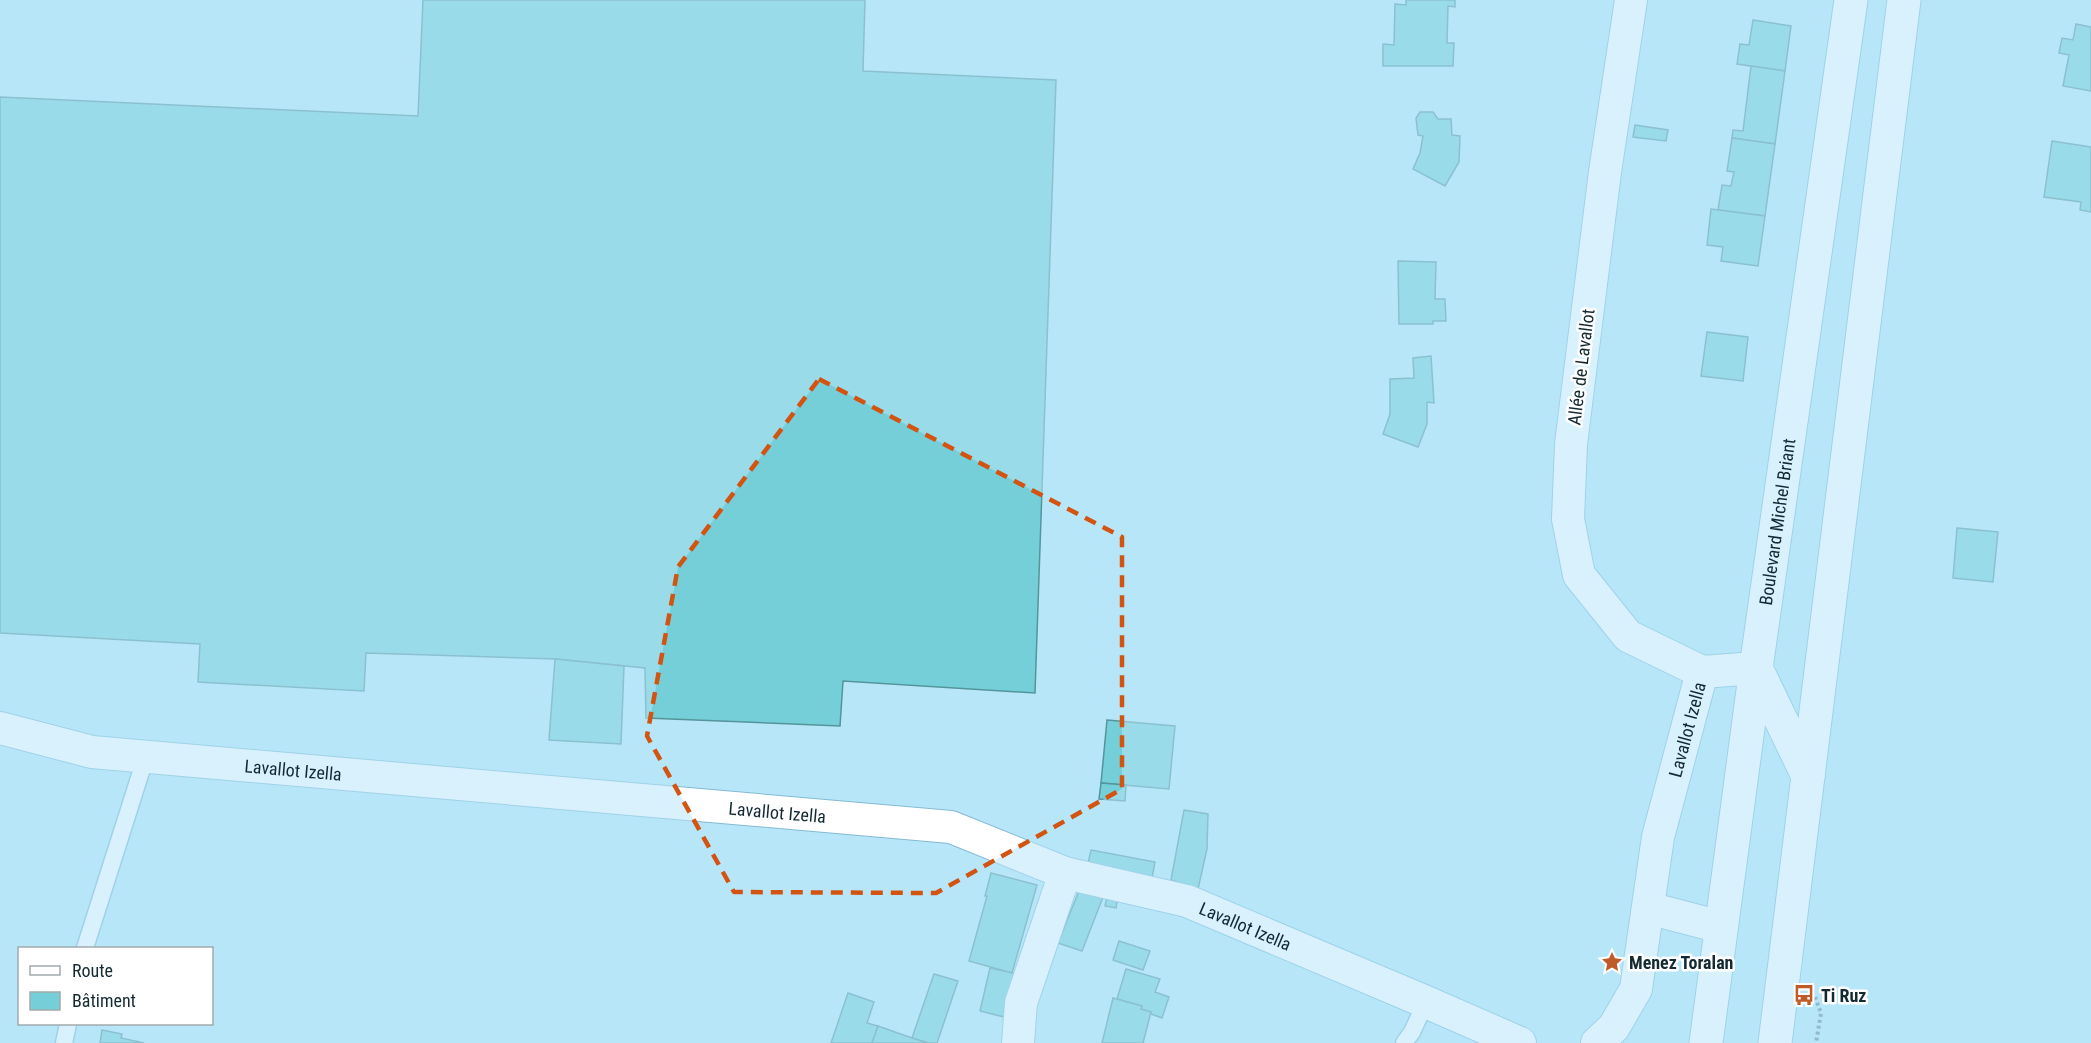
<svg xmlns="http://www.w3.org/2000/svg" width="2091" height="1043" font-family="'Roboto Condensed',sans-serif">
  <style>
    .building { fill: #75cfd8; stroke: #54959c; stroke-width: 1.5 }
    .lines { fill: none; stroke-linecap: round; stroke-linejoin: round }
    .service-casing { stroke: #82bbd2; stroke-width: 19 }
    .minor-casing { stroke: #82bbd2; stroke-width: 34 }
    .tertiary-casing { stroke: #82bbd2; stroke-width: 35 }
    .secondary-casing { stroke: #82bbd2; stroke-width: 35 }
    .path { stroke: #648694; stroke-width: 4; stroke-dasharray: 3 3; stroke-linecap: butt }
    .service { stroke: #fff; stroke-width: 16 }
    .minor { stroke: #fff; stroke-width: 32 }
    .tertiary { stroke: #fff; stroke-width: 33 }
    .secondary { stroke: #fff; stroke-width: 33 }
    .marked { fill: none; stroke: #d35410; stroke-width: 4.5; stroke-dasharray: 12 8; stroke-linejoin: round }
    .labels { text-anchor: middle; dominant-baseline: central; stroke-width: 5; stroke-linejoin: round; paint-order: stroke }
    .street-label { font-size: 18px; fill: #132a33; stroke: #fff }
    .poi-label { font-size: 18px; font-weight: bold; fill: #132a33; stroke: #fff; text-anchor: start }
  </style>
  <rect width="100%" height="100%" fill="#b8e6f9"/>
  <g class="building">
    <path d="M423,0H865L863,71L1056,80L1035,693L843,681L840,726L646,718L645,668L555,659L366,653L364,691L198,682L200,644L0,633V97L418,116Z"/>
    <path d="M1406,0H1455V7L1448,6L1447,43H1454L1453,66H1383V44L1394,45L1395,4L1406,5Z"/>
    <path d="M1753,20L1791,26L1785,71L1737,64L1740,44L1749,45Z"/>
    <path d="M2076,24L2091,27V91L2063,86L2069,55L2059,53L2062,38L2073,40Z"/>
    <path d="M1751,66L1785,71L1775,144L1732,138L1733,130L1743,131Z"/>
    <path d="M1420,112H1433L1438,119H1451L1452,135L1460,136L1459,162L1445,186L1413,169L1420,153L1423,136L1418,135L1416,118Z"/>
    <path d="M1635,125L1668,130L1666,141L1633,137Z"/>
    <path d="M1732,138L1775,144L1765,216L1718,210L1722,185L1731,186L1734,172L1727,171Z"/>
    <path d="M2052,141L2091,147V212L2080,210L2081,202L2044,197Z"/>
    <path d="M1711,209L1765,216L1758,266L1721,261L1723,247L1707,245Z"/>
    <path d="M1398,261L1436,262L1435,299H1445L1446,321H1433V324H1399Z"/>
    <path d="M1707,332L1748,337L1743,381L1701,376Z"/>
    <path d="M1431,356L1434,403L1427,402V424L1418,447L1383,434L1390,414V379L1414,378L1413,358Z"/>
    <path d="M1957,528L1998,532L1993,582L1953,578Z"/>
    <path d="M555,659L624,666L621,744L549,740Z"/>
    <path d="M1107,720L1175,726L1169,789L1101,783Z"/>
    <path d="M1101,783L1126,785L1125,801L1099,799Z"/>
    <path d="M1184,810L1208,814L1207,849L1198,889L1171,880Z"/>
    <path d="M1091,850L1155,862L1151,883L1086,872Z"/>
    <path d="M991,873L1037,885L1012,973L969,961L987,896H985Z"/>
    <path d="M1081,886L1105,892L1082,951L1058,943Z"/>
    <path d="M1108,893L1118,896L1116,908L1105,906Z"/>
    <path d="M1119,941L1150,951L1143,970L1113,960Z"/>
    <path d="M990,968L1017,974L1004,1017L980,1011Z"/>
    <path d="M1126,969L1160,979L1155,992L1169,997L1162,1018L1151,1014V1012L1141,1009L1142,1006L1117,999Z"/>
    <path d="M934,974L958,981L937,1043H928L912,1038Z"/>
    <path d="M848,993L874,1002L867,1023L878,1026L872,1043H831Z"/>
    <path d="M1113,998L1142,1006L1141,1009L1151,1012L1143,1043H1102Z"/>
    <path d="M878,1026L912,1038L928,1043H872Z"/>
    <path d="M102,1030L122,1034L121,1038L144,1043H100Z"/>
  </g>
  <g class="lines">
    <defs>
      <g id="service">
        <path d="M85,948L146,756"/>
        <path d="M64,1043L68,1024"/>
        <path d="M1404,1043L1412,1032L1426,1002"/>
      </g>
      <g id="minor">
        <path d="M1631,0L1605,172L1571,444L1568,519L1579,575L1628,636L1702,672"/>
        <path d="M1702,672L1756,668"/>
        <path id="s1" d="M0,728L92,752L951,827L1065,873L1187,901L1426,1002L1520,1043"/>
        <path d="M1648,908L1721,927"/>
        <path d="M1018,1043L1021,1003L1065,873"/>
        <path id="s2" d="M1597,1043L1614,1027L1636,989L1658,837L1702,672"/>
      </g>
      <path id="tertiary" d="M1756,668L1808,776"/>
      <g id="secondary">
        <path id="s3" d="M1706,1043L1756,668L1851,0"/>
        <path d="M1775,1043L1904,0"/>
      </g>
    </defs>
    <use href="#service" class="service-casing"/>
    <use href="#minor" class="minor-casing"/>
    <use href="#tertiary" class="tertiary-casing"/>
    <use href="#secondary" class="secondary-casing"/>
    <path class="path" d="M1815,997L1821,1013L1816,1043"/>
    <use href="#service" class="service"/>
    <use href="#minor" class="minor"/>
    <use href="#tertiary" class="tertiary"/>
    <use href="#secondary" class="secondary"/>
  </g>
  <path d="M0 0H2091V1043H0ZM819,379L1122,537V789L936,893L734,892L647,736L678,567Z" fill="#b8e6f9" fill-opacity=".55" fill-rule="evenodd"/>
  <path class="marked" d="M819,379L1122,537V789L936,893L734,892L647,736L678,567Z"/>
  <defs>
    <symbol id="sight-bare" viewBox="-9 -9 18 18"><path d="M0-6L1.8-2.2L6-1.7L2.9 1.2L3.7 5.4L0 3.3L-3.7 5.4L-2.9 1.2L-6-1.7L-1.8-2.2Z" fill="#c05b29" stroke="#fff" stroke-width="2.5" paint-order="stroke"/></symbol>
    <symbol id="bus-bare" viewBox="-9 -9 18 18"><path d="M-5-6H5V4H4V6H2V4H-2V6H-4V4H-5ZM-3.5-4V0h7V-4ZM-3.5 1.2v1.5H-2V1.2ZM2 1.2v1.5H3.5V1.2Z" fill="#c05b29" stroke="#fff" stroke-width="2.5" paint-order="stroke"/></symbol>
  </defs>
  <g fill-rule="evenodd">
    <use href="#sight-bare" x="1597" y="947" width="30" height="30"/>
    <use href="#bus-bare" x="1789" y="980" width="30" height="30"/>
  </g>
  <g class="labels">
    <g class="street-label">
      <text transform="translate(1581 367) rotate(-83)">Allée de Lavallot</text>
      <text stroke="none"><textPath href="#s3" startOffset="526">Boulevard Michel Briant</textPath></text>
      <text stroke="none"><textPath href="#s2" startOffset="332">Lavallot Izella</textPath></text>
      <text stroke="none"><textPath href="#s1" startOffset="297">Lavallot Izella</textPath></text>
      <text stroke="none"><textPath href="#s1" startOffset="783">Lavallot Izella</textPath></text>
      <text stroke="none"><textPath href="#s1" startOffset="1269">Lavallot Izella</textPath></text>
    </g>
    <g class="poi-label">
      <text x="1629" y="962">Menez Toralan</text>
      <text x="1821" y="995">Ti Ruz</text>
    </g>
  </g>
  <rect x="18" y="947" width="195" height="78" fill="#ffffff" stroke="#a1aaad" stroke-width="1.5"/>
  <rect x="30" y="966" width="30" height="9" fill="#ffffff" stroke="#a1aaad" stroke-width="1.5"/>
  <text x="72" y="977" font-size="18" fill="#132a33">Route</text>
  <rect x="30" y="992" width="30" height="18" fill="#75cfd8" stroke="#a1aaad" stroke-width="1.5"/>
  <text x="72" y="1007" font-size="18" fill="#132a33">Bâtiment</text>
</svg>
